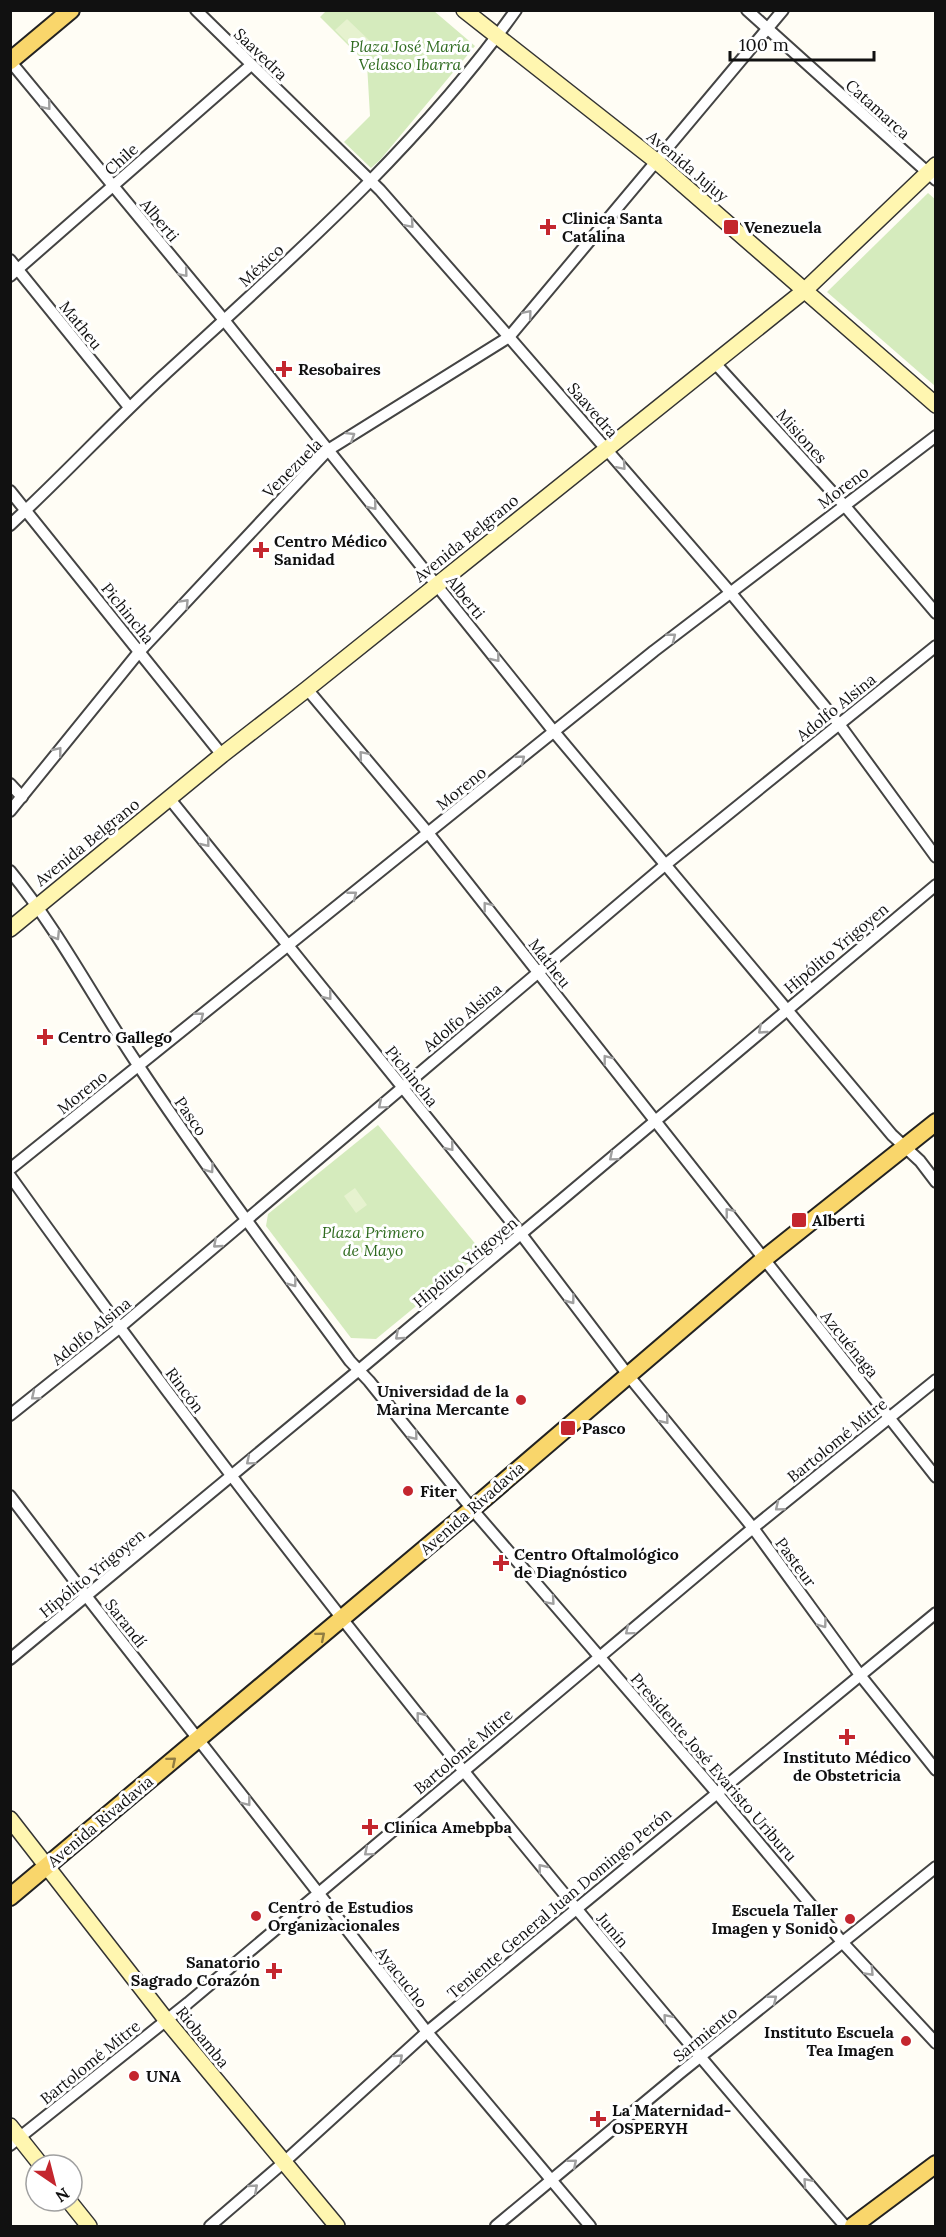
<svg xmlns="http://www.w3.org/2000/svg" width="946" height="2237" font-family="Lora,serif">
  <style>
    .green { fill: #d5ebbd }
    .pitch { fill: #e6f2cf }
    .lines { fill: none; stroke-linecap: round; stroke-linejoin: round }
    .street-casing { stroke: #444; stroke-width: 14 }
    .secondary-casing { stroke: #333; stroke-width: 18 }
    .primary-casing { stroke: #222; stroke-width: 20 }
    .street { stroke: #fff; stroke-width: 10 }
    .secondary { stroke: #fff6b0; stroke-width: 15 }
    .primary { stroke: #f9d66b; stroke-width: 16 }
    .oneway { stroke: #a0a0a0 }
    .oneway2 { stroke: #917d42 }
    .poi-dot { fill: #c4262e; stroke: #fff; stroke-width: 2 }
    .labels { text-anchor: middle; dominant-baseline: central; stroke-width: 6; stroke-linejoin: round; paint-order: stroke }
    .park-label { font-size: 16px; font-style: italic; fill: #2f6b1f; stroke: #fff }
    .street-label { font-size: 16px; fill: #111; stroke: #fff }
    .poi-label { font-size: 16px; font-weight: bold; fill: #111; stroke: #fff; text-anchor: start }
  </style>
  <rect width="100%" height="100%" fill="#fffdf5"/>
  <g class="green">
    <path d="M326,11H434L475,46L380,160L371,168L344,142L370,116L367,64L320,17Z"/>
    <path d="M928,193L936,200L935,386L827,292Z"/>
    <path d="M378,1125L482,1252L376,1339L351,1338L266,1226L268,1214Z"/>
  </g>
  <g class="pitch">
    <path d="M347,19L370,41L358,53L335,30Z"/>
    <path d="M355,1188L367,1205L356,1213L344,1196Z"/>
  </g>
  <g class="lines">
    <defs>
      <g id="street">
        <path d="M196,10L380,190L509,337L730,592L839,724L936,857"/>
        <path d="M747,10L936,180"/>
        <path d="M10,61L224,320L555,733L892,1135L920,1161L936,1182"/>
        <path d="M10,260L129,407"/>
        <path d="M10,276L251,65"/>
        <path d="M714,362L844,505L936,613"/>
        <path d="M10,491L222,755"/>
        <path d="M10,525C63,476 111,424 163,376C287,262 418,148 516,10"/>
        <path d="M307,689L429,834L936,1477"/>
        <path d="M10,784L22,797"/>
        <path d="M169,798L521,1234L628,1375L753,1528L860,1675L936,1770"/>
        <path d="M10,811L139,652L328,450L509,337L783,10"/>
        <path d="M10,871C59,931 95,1001 138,1065C205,1166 278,1263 350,1361L369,1381L472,1509L716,1792L843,1943L936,2043"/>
        <path d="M10,1169L654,651L936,436"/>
        <path d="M10,1176C270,1541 553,1888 845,2226"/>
        <path d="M10,1415L119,1328L665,865L936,646"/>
        <path d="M10,1496L87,1597L427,2032L590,2226"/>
        <path d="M10,1659L359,1370L936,885"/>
        <path d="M10,2145L188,2003L753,1528L936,1380"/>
        <path d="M210,2226L283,2163L427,2032L936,1613"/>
        <path d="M496,2226L680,2073L936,1867"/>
      </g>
      <g id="secondary">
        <path d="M464,10L656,161L936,405"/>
        <path d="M10,929L222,755L307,689L804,291L936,165"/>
        <path d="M10,1819L167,2021L337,2226"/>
        <path d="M10,2126L41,2165"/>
        <path d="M69,2201L89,2226"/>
      </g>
      <g id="primary">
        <path d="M10,61L71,10"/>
        <path d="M10,1897L472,1509L764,1259L936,1122"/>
        <path d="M853,2226L936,2164"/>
      </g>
    </defs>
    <use href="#street" class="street-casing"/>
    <use href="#secondary" class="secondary-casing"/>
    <use href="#primary" class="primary-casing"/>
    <use href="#street" class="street"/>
    <use href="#secondary" class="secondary"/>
    <use href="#primary" class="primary"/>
  </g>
  <defs><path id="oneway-chevron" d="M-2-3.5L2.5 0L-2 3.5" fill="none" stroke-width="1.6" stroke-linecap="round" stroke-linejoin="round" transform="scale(1.5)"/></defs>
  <g class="oneway">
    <use href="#oneway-chevron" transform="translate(47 106) rotate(51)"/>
    <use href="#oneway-chevron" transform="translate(410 224) rotate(49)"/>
    <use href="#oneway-chevron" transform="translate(184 273) rotate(50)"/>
    <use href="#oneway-chevron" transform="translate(528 314) rotate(-50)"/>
    <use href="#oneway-chevron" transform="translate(351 436) rotate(-32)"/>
    <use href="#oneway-chevron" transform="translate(622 466) rotate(49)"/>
    <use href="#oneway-chevron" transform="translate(373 506) rotate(51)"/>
    <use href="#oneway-chevron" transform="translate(185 603) rotate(-47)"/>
    <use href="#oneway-chevron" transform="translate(672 637) rotate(-38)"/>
    <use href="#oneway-chevron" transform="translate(496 658) rotate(51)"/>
    <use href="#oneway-chevron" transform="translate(58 751) rotate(-51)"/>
    <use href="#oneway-chevron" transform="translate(363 755) rotate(-130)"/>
    <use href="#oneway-chevron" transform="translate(521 759) rotate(-39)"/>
    <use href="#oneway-chevron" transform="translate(206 843) rotate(51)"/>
    <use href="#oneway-chevron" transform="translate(353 895) rotate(-39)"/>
    <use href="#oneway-chevron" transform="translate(487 906) rotate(-128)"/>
    <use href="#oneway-chevron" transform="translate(56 936) rotate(58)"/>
    <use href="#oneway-chevron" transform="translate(328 996) rotate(51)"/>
    <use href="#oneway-chevron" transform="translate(200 1016) rotate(-38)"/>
    <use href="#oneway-chevron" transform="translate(762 1030) rotate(139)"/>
    <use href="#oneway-chevron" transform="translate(607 1059) rotate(-128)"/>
    <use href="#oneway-chevron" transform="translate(382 1105) rotate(140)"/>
    <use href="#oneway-chevron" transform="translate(450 1147) rotate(51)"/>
    <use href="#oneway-chevron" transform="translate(613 1157) rotate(140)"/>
    <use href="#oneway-chevron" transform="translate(210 1169) rotate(55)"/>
    <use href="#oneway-chevron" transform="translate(729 1212) rotate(-129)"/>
    <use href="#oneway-chevron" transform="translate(217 1244) rotate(139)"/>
    <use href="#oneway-chevron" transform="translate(293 1283) rotate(53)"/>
    <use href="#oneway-chevron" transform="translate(571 1300) rotate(53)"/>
    <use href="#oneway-chevron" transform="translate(399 1336) rotate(139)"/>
    <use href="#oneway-chevron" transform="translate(35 1396) rotate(141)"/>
    <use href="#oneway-chevron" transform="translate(665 1420) rotate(51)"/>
    <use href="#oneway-chevron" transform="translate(414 1436) rotate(51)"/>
    <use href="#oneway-chevron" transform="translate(250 1461) rotate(140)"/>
    <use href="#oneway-chevron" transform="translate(779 1507) rotate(141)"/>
    <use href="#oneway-chevron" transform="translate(551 1601) rotate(49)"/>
    <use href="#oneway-chevron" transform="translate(823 1624) rotate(54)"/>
    <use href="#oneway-chevron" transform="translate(629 1631) rotate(140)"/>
    <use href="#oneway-chevron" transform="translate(420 1716) rotate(-129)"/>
    <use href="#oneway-chevron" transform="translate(247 1802) rotate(52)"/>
    <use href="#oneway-chevron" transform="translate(368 1852) rotate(140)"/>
    <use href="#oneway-chevron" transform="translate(542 1868) rotate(-129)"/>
    <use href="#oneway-chevron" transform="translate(870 1972) rotate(47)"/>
    <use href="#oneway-chevron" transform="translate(773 1999) rotate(-39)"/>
    <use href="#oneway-chevron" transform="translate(667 2018) rotate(-130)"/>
    <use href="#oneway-chevron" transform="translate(399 2058) rotate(-42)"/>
    <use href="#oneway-chevron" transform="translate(573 2163) rotate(-40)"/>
    <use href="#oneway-chevron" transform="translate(807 2182) rotate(-131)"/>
    <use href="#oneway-chevron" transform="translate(254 2188) rotate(-41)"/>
  </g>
  <g class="oneway2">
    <use href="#oneway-chevron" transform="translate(321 1636) rotate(-40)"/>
    <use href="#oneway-chevron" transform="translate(172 1761) rotate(-40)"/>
  </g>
  <g class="poi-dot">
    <path d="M545 218h6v6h6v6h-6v6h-6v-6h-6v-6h6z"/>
    <rect x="723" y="219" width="16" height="16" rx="3"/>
    <path d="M281 360h6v6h6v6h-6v6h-6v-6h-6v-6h6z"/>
    <path d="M258 541h6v6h6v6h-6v6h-6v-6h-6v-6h6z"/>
    <path d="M42 1028h6v6h6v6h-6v6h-6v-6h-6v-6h6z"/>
    <rect x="791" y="1212" width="16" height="16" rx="3"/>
    <circle cx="521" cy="1400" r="6"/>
    <rect x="560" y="1420" width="16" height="16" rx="3"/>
    <circle cx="408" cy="1491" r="6"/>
    <path d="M498 1554h6v6h6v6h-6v6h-6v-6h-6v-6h6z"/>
    <path d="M844 1728h6v6h6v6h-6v6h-6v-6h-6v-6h6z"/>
    <path d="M367 1818h6v6h6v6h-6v6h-6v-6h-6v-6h6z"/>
    <circle cx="256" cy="1916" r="6"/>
    <circle cx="850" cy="1919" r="6"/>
    <path d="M271 1962h6v6h6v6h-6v6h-6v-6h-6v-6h6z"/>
    <circle cx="906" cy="2041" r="6"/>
    <circle cx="134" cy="2076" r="6"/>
    <path d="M595 2110h6v6h6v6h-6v6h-6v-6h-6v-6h6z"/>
  </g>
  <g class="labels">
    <g class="park-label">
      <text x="410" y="46">Plaza José María<tspan x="410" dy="18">Velasco Ibarra</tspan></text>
      <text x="373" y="1232">Plaza Primero<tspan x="373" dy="18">de Mayo</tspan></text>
    </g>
    <g class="street-label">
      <text transform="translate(261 54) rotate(44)">Saavedra</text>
      <text transform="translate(878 109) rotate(42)">Catamarca</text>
      <text transform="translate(121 159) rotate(-42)">Chile</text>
      <text transform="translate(688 166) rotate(40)">Avenida Jujuy</text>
      <text transform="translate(160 220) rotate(50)">Alberti</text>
      <text transform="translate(261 265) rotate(-43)">México</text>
      <text transform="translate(81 325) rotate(51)">Matheu</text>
      <text transform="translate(593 410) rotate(49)">Saavedra</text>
      <text transform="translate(802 436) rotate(48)">Misiones</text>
      <text transform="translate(292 468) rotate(-45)">Venezuela</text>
      <text transform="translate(843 487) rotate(-37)">Moreno</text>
      <text transform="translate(466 538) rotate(-39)">Avenida Belgrano</text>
      <text transform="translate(466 597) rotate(51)">Alberti</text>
      <text transform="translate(128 613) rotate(51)">Pichincha</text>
      <text transform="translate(836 707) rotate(-39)">Adolfo Alsina</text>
      <text transform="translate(461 788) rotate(-39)">Moreno</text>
      <text transform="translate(87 842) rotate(-39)">Avenida Belgrano</text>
      <text transform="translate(836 948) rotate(-40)">Hipólito Yrigoyen</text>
      <text transform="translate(550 963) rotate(52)">Matheu</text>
      <text transform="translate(462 1017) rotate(-40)">Adolfo Alsina</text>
      <text transform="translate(412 1076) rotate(51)">Pichincha</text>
      <text transform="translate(82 1092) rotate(-39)">Moreno</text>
      <text transform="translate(191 1116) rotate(55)">Pasco</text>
      <text transform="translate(465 1262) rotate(-40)">Hipólito Yrigoyen</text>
      <text transform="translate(91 1331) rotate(-39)">Adolfo Alsina</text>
      <text transform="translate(850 1344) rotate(51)">Azcuénaga</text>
      <text transform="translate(185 1390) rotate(53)">Rincón</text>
      <text transform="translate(837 1440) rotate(-39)">Bartolomé Mitre</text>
      <text transform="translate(472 1508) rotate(-41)">Avenida Rivadavia</text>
      <text transform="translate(796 1562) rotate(54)">Pasteur</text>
      <text transform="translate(92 1573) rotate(-39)">Hipólito Yrigoyen</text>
      <text transform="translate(126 1623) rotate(52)">Sarandí</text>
      <text transform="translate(463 1751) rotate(-40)">Bartolomé Mitre</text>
      <text transform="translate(714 1767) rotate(49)">Presidente José Evaristo Uriburu</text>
      <text transform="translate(100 1821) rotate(-40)">Avenida Rivadavia</text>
      <text transform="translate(559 1903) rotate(-40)">Teniente General Juan Domingo Perón</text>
      <text transform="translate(613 1930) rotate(50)">Junín</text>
      <text transform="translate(402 1977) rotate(52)">Ayacucho</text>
      <text transform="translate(705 2034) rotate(-39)">Sarmiento</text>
      <text transform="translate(203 2037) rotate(51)">Riobamba</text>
      <text transform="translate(90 2062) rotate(-39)">Bartolomé Mitre</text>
    </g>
    <g class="poi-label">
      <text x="562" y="218">Clinica Santa<tspan x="562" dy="18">Catalina</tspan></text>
      <text x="744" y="227">Venezuela</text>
      <text x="298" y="369">Resobaires</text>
      <text x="274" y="541">Centro Médico<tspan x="274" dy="18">Sanidad</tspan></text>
      <text x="58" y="1037">Centro Gallego</text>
      <text x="812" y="1220">Alberti</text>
      <text x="509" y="1391" text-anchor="end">Universidad de la<tspan x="509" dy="18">Marina Mercante</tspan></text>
      <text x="582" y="1428">Pasco</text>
      <text x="420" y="1491">Fiter</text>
      <text x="514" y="1554">Centro Oftalmológico<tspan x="514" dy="18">de Diagnóstico</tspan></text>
      <text x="847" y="1757" text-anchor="middle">Instituto Médico<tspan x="847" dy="18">de Obstetricia</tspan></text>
      <text x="384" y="1827">Clinica Amebpba</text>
      <text x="268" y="1907">Centro de Estudios<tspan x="268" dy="18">Organizacionales</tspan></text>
      <text x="838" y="1910" text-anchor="end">Escuela Taller<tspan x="838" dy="18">Imagen y Sonido</tspan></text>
      <text x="260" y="1962" text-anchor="end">Sanatorio<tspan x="260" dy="18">Sagrado Corazón</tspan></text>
      <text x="894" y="2032" text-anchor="end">Instituto Escuela<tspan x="894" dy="18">Tea Imagen</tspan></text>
      <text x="146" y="2076">UNA</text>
      <text x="612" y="2110">La Maternidad-<tspan x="612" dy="18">OSPERYH</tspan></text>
    </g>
  </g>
  <rect width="946" height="2237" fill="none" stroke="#111111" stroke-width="24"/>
  <g transform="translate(54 2183) rotate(145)"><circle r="28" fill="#ffffff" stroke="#a0a0a0" stroke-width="1.5"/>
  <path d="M0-4.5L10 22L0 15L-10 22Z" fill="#c4262e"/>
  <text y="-9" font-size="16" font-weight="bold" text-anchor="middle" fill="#111111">N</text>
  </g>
  <path d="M730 51v9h144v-9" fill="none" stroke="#111111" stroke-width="3"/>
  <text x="739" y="51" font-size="18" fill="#111111" stroke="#ffffff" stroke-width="4.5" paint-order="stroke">100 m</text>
</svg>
